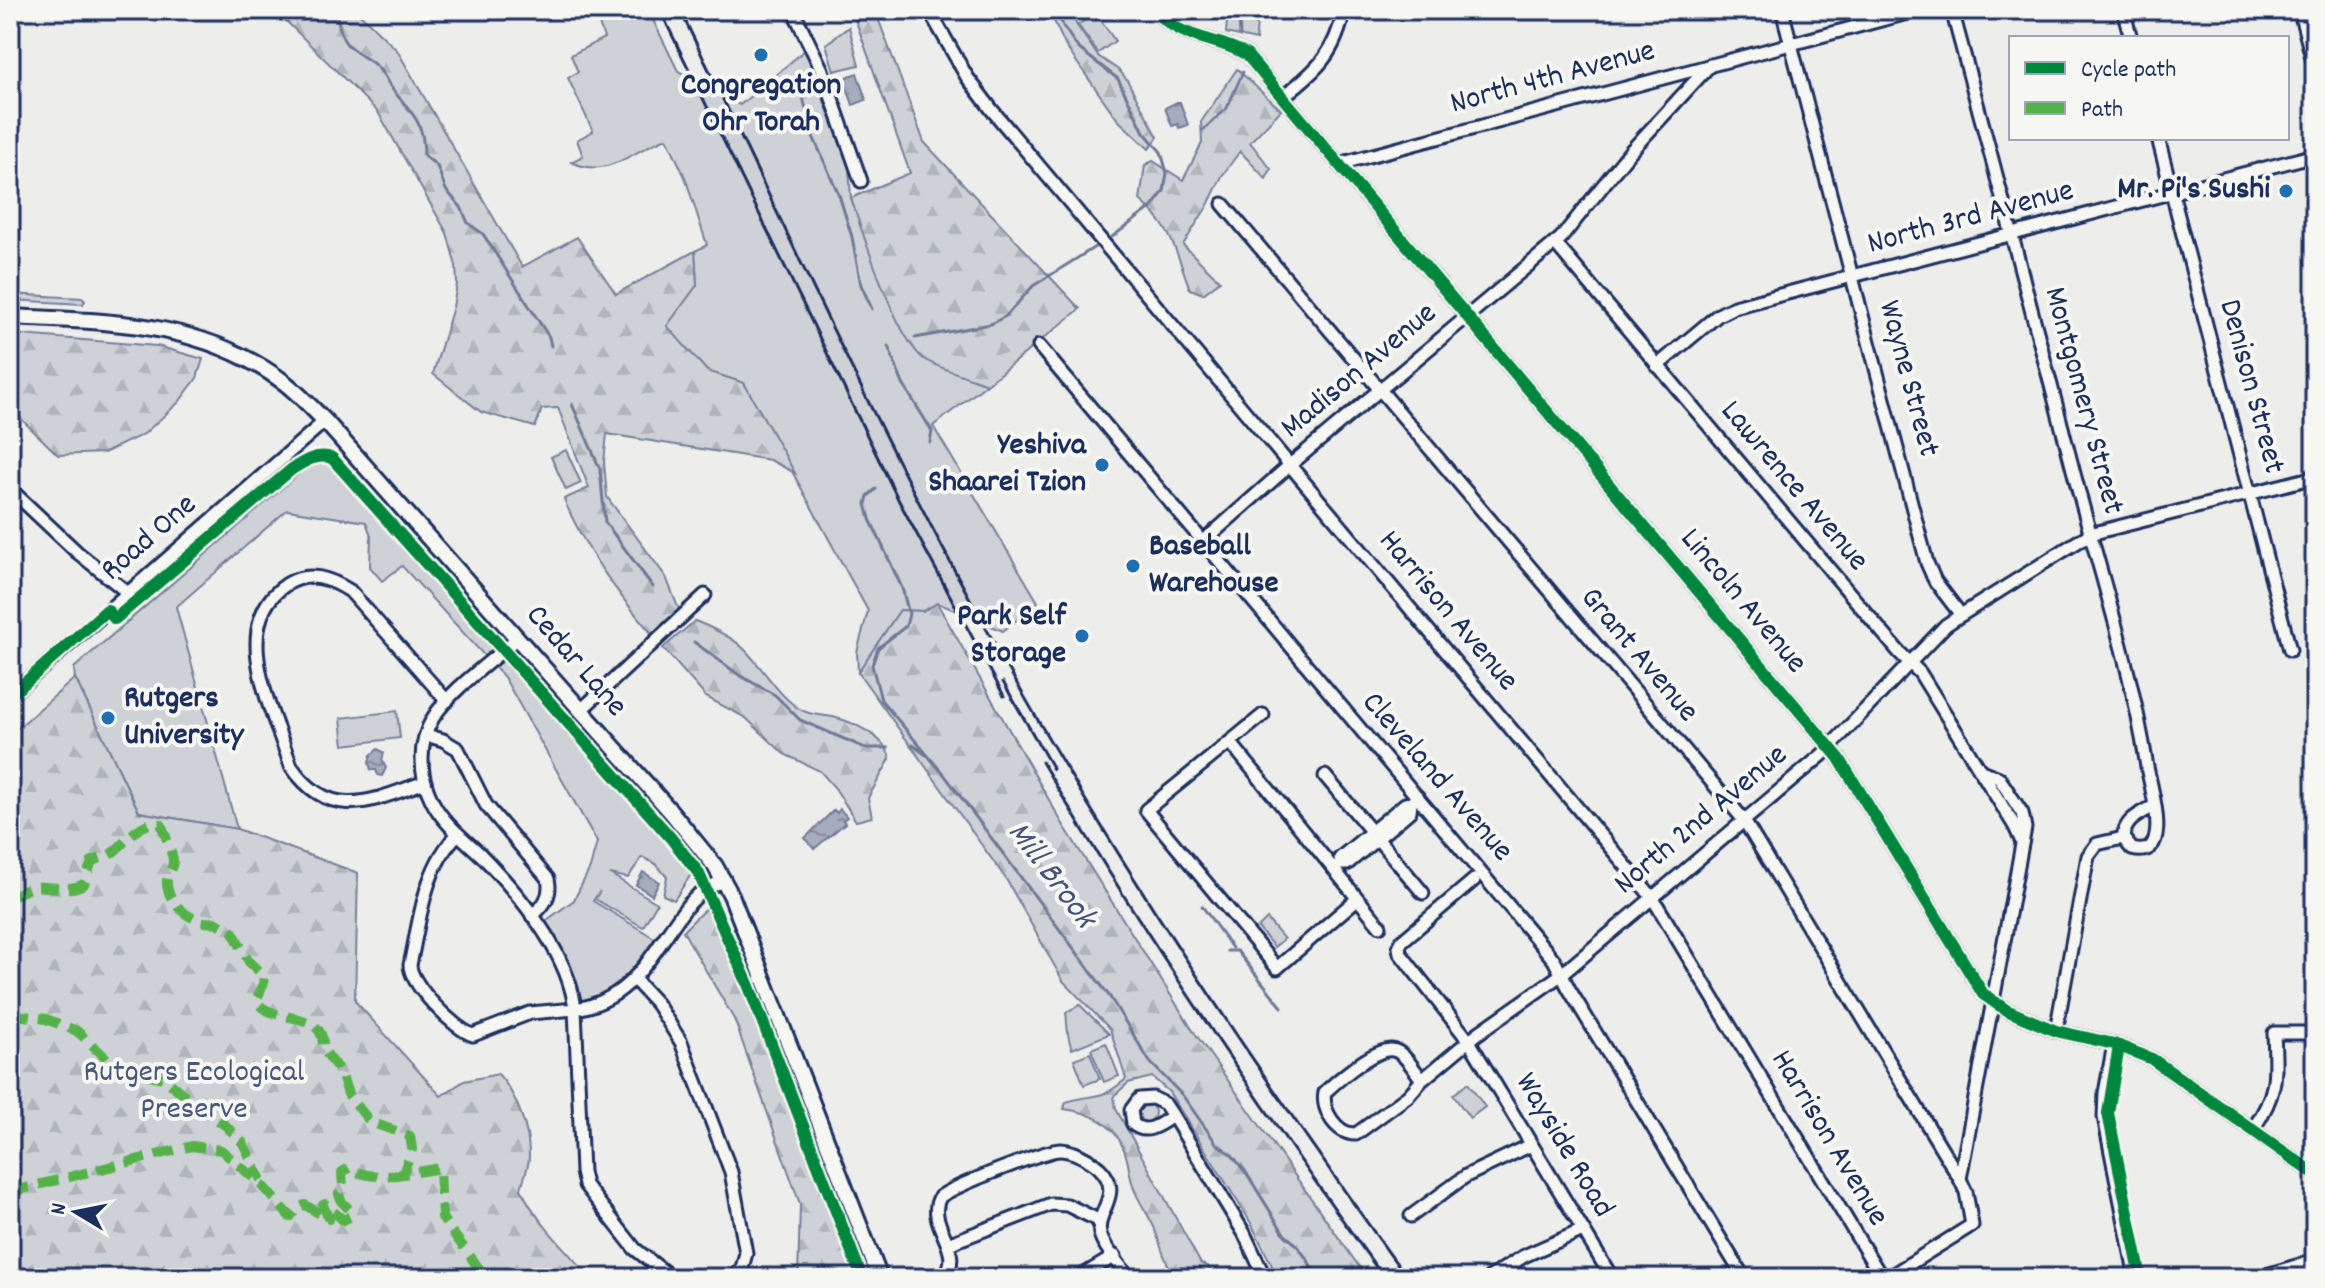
<svg xmlns="http://www.w3.org/2000/svg" width="2325" height="1288" font-family="Dekko,sans-serif">
  <style>
    .green { fill: #ced2d7; stroke: #74809a; stroke-width: 2 }
    .forest { fill: url(#forest-firs); stroke: #74809a; stroke-width: 2 }
    .water { fill: url(#water-ripples); stroke: #6e7a96; stroke-width: 2 }
    .lines { fill: none; stroke-linecap: round; stroke-linejoin: round }
    .stream { stroke: #6e7a96; stroke-width: 3 }
    .minor-casing { stroke: #1b2f5e; stroke-width: 17 }
    .tertiary-casing { stroke: #1b2f5e; stroke-width: 20 }
    .secondary-casing { stroke: #1b2f5e; stroke-width: 22 }
    .minor { stroke: #f6f6f2; stroke-width: 11 }
    .tertiary { stroke: #f6f6f2; stroke-width: 14 }
    .secondary { stroke: #f6f6f2; stroke-width: 16 }
    .rail { stroke: #1b2f5e; stroke-width: 3 }
    .quiet { stroke: #55b248; stroke-width: 10; stroke-dasharray: 20 10; stroke-linecap: butt }
    .cycleway-casing { stroke: #f6f6f2; stroke-width: 17 }
    .cycleway { stroke: #00873e; stroke-width: 12 }
    .poi-dot { fill: #1f6fb2; stroke: #f6f6f2; stroke-width: 3 }
    .labels { text-anchor: middle; dominant-baseline: central; stroke-width: 8; stroke-linejoin: round; paint-order: stroke }
    .street-label { font-size: 32px; fill: #1b2f5e; stroke: #f6f6f2 }
    .poi-label { font-size: 32px; font-weight: bold; fill: #1b2f5e; stroke: #f6f6f2; text-anchor: end }
    .park-label { font-size: 32px; fill: #48587c; stroke: #f6f6f2 }
    .water-label { font-size: 34px; font-style: italic; fill: #44547a; stroke: #f6f6f2 }
  </style>
  <defs>
    <pattern id="forest-firs" width="22" height="20" patternUnits="userSpaceOnUse" patternTransform="scale(2)"><rect width="22" height="20" fill="#ced2d7"/><path d="M5 1l3.5 6h-7zM16 11l3.5 6h-7z" fill="#b0b5bb"/></pattern>
    <pattern id="water-ripples" width="26" height="14" patternUnits="userSpaceOnUse" patternTransform="scale(2)"><rect width="26" height="14" fill="#a5acbc"/><path d="M2 4q2-2 4 0t4 0M15 11q2-2 4 0t4 0" fill="none" stroke="#868c9c"/></pattern>
  </defs>
  <rect width="100%" height="100%" fill="#edeeec"/>
  <filter id="ink" filterUnits="userSpaceOnUse"><feTurbulence type="fractalNoise" baseFrequency=".0125" numOctaves="2"/><feDisplacementMap in="SourceGraphic" scale="16" xChannelSelector="R" yChannelSelector="G"/><feConvolveMatrix kernelMatrix="1 2 1 2 8 2 1 2 1" color-interpolation-filters="sRGB"/></filter>
  <g filter="url(#ink)">
    <g class="green">
      <path d="M594,10H648L678,71L740,105L805,50L849,167L851,198L925,359L987,384L933,426L1038,602L1003,631L938,603L923,611L900,610L858,672L857,652L868,611L744,383L707,371L666,326L697,285L695,251L707,245L685,177L667,138C632,150 609,180 571,162L583,156L577,140L593,131L568,78L578,72L571,55L604,38Z"/>
      <path d="M1096,13L1115,41L1098,53L1078,25Z"/>
      <path d="M849,27L859,65L834,71L826,44Z"/>
      <path d="M10,294L82,298L85,301L83,304L10,300Z"/>
      <path d="M566,450L581,483L566,490L551,457Z"/>
      <path d="M323,453L692,873L674,900L663,895L667,877L656,864L642,857L628,878L610,874L657,903L643,927L595,899L600,891L593,901L661,942L634,979L575,1009L573,992L539,926L574,900L590,868L597,842L504,677L402,566L382,581L370,567L371,536L366,522L287,510L176,607L237,829L139,812L75,678L74,668Z"/>
      <path d="M397,711L400,738L344,745L341,718Z"/>
      <path d="M1267,919L1284,939L1274,947L1258,928Z"/>
      <path d="M1080,1005L1109,1034L1072,1049C1066,1034 1068,1026 1066,1012Z"/>
      <path d="M1106,1043L1119,1076L1104,1082L1091,1049Z"/>
      <path d="M1090,1053L1100,1079L1084,1085L1074,1059Z"/>
      <path d="M1468,1083L1485,1107L1470,1118L1453,1095Z"/>
      <circle cx="1146" cy="1113" r="9"/>
    </g>
    <g class="forest">
      <path d="M275,10H356L397,50L522,267L577,237L616,294L695,251L697,285L667,326L707,371L744,383L795,473L770,460L607,434L604,462L607,497L666,577L679,610L652,634C617,593 584,549 564,499L589,488L558,408L542,409L535,427L481,412L433,374L453,307L457,284L456,266L447,233L378,112Z"/>
      <path d="M857,10H875L924,142L1080,309L987,384C968,376 941,370 924,359C897,340 862,232 851,198L910,173L853,13Z"/>
      <path d="M1049,10H1072L1076,24L1098,56L1120,71L1127,80L1158,137L1149,149L1118,120L1066,47Z"/>
      <path d="M1228,10H1257L1256,40L1226,33Z"/>
      <path d="M1237,69L1281,110L1250,142L1271,169L1266,179L1240,151L1222,176L1208,205L1183,245L1220,281L1203,294L1190,289C1176,252 1172,227 1140,200L1145,165L1153,161L1183,180L1202,143L1201,122Z"/>
      <path d="M10,334L157,346L203,359L197,378L179,402L144,434L104,453L58,455L10,408Z"/>
      <path d="M937,603L1061,821L1192,1029L1367,1278H1278L1251,1223L1169,1092L1152,1077L1128,1083L1114,1096L1116,1109L1201,1264L1208,1266L1214,1278H1175C1164,1262 1161,1245 1154,1227C1148,1214 1139,1202 1134,1189C1129,1176 1129,1160 1123,1147C1112,1122 1090,1112 1064,1109L1066,1102C1095,1093 1101,1101 1126,1079L1110,1029L1063,981L1006,879L858,672L900,610L923,611Z"/>
      <path d="M695,621C710,627 732,637 743,648C762,666 776,693 798,708C810,716 820,714 833,717C853,722 887,737 890,759L868,798L872,817L856,821L835,788L820,771L784,754L746,718L706,697L663,648Z"/>
      <path d="M75,678L139,812L237,829L358,873L355,1001L441,1096L464,1081L498,1074C516,1093 530,1131 529,1157C529,1167 523,1179 521,1189C537,1223 566,1249 590,1278H10V735Z"/>
      <path d="M711,903L858,1278H798L800,1204L734,1019L683,931Z"/>
    </g>
    <g class="water">
      <path d="M857,73L866,100L853,105L844,78Z"/>
      <path d="M1177,102H1180L1188,125L1179,128L1178,124L1172,126L1165,108Z"/>
      <path d="M378,749L384,753L382,760L386,768L382,776L378,775L376,770H371L369,763L371,755Z"/>
      <path d="M840,809L847,817L843,820L845,823L814,849L805,838L834,810L837,813Z"/>
      <path d="M643,872L659,882L652,895L636,885Z"/>
    </g>
    <g class="lines">
      <g class="stream">
        <path d="M333,10C341,20 338,34 346,43C355,54 372,59 380,70C385,76 388,84 393,90C413,115 424,121 424,155L437,166L446,190L461,207L468,223L483,234L549,337L551,346"/>
        <path d="M1057,10L1063,26L1078,48L1118,79L1144,132L1161,152L1167,173L1164,191L1152,207L1112,237"/>
        <path d="M1240,36L1239,16L1241,10"/>
        <path d="M801,89L812,134L839,195L852,237L861,285L872,309"/>
        <path d="M1203,130L1227,108L1243,72"/>
        <path d="M915,338L991,324L1006,316L1033,286L1095,247"/>
        <path d="M888,346L903,384L932,431L930,442"/>
        <path d="M572,404L600,469L605,522L653,587"/>
        <path d="M876,489L868,496L866,504L870,519L902,588L909,614L906,626L878,648L872,665L881,700L946,777L1110,997L1150,1062L1183,1096L1216,1143L1232,1155L1247,1174L1285,1235L1296,1244L1309,1262L1315,1278"/>
        <path d="M694,642L739,675L775,695L800,720L865,748H888"/>
        <path d="M913,745L926,755"/>
        <path d="M1202,906L1232,948"/>
        <path d="M1227,951H1237L1282,1007"/>
      </g>
      <defs>
        <g id="minor">
          <path d="M793,10L822,70L861,181"/>
          <path d="M929,10L967,77L992,110L1652,897L1882,1278"/>
          <path d="M1156,10C1179,41 1217,36 1247,55L1839,758L1983,994L2006,1010L2056,1031L2114,1044L2152,1059L2315,1174"/>
          <path d="M1782,10L1927,563L1935,581L1961,615"/>
          <path d="M1952,10C1995,168 2036,327 2077,485C2102,579 2132,671 2147,767C2151,788 2174,861 2132,849L2123,838C2125,819 2139,815 2154,806"/>
          <path d="M2123,10L2131,38"/>
          <path d="M1283,97C1317,69 1335,55 1344,10"/>
          <path d="M2158,138L2290,650"/>
          <path d="M1339,164L1919,10"/>
          <path d="M1223,204L1743,819L1960,1179"/>
          <path d="M1555,243L1899,652L1920,673L2014,825L2022,842"/>
          <path d="M1039,346L1554,960L1569,989L1744,1278"/>
          <path d="M1657,366L1718,315L1734,307L2315,155"/>
          <path d="M10,489L77,552L128,593"/>
          <path d="M1204,541L1290,465L1561,238L1629,153L1710,65"/>
          <path d="M10,696L325,421"/>
          <path d="M580,711L705,595"/>
          <path d="M1263,715L1230,742L1380,926"/>
          <path d="M426,735L443,740L458,749L486,805L548,879C552,895 544,906 532,916"/>
          <path d="M1230,742L1146,810L1277,968L1357,899"/>
          <path d="M1325,776L1423,893"/>
          <path d="M425,782C372,801 330,823 291,766C274,714 226,624 287,584C309,570 331,579 350,591L447,701"/>
          <path d="M1411,803L1410,811L1347,864H1341L1340,858L1405,804L1411,803L1418,797"/>
          <path d="M458,834C424,867 420,920 410,965C410,984 455,1030 473,1035L530,1013L575,1009C569,953 519,894 481,855C463,838 443,823 432,801C419,775 418,743 433,718C451,689 491,662 517,638"/>
          <path d="M1474,880L1402,941L1399,947L1400,953L1469,1041L1612,1278"/>
          <path d="M634,979L657,1004L681,1042L731,1172L746,1253L742,1268L733,1278"/>
          <path d="M2056,1031L2088,856L2097,844L2123,838"/>
          <path d="M2114,1044L2105,1093L2104,1117L2136,1278"/>
          <path d="M1422,1080C1415,1071 1406,1055 1396,1051C1379,1043 1337,1081 1325,1092C1321,1110 1337,1135 1356,1134L1408,1096L1422,1080L1477,1034L1562,974L1822,755L1946,625L1961,615L2090,534L2315,477"/>
          <path d="M1173,1116C1160,1124 1147,1136 1133,1124L1131,1110L1139,1099L1153,1098L1165,1104L1173,1116L1244,1233L1265,1278"/>
          <path d="M2253,1129C2278,1093 2276,1076 2274,1033H2315"/>
          <path d="M1411,1216L1466,1176L1531,1145"/>
          <path d="M948,1244L1051,1204L1067,1205L1100,1221"/>
          <path d="M672,1278L635,1249L585,1185L582,1172L575,1009C635,1001 654,947 688,905L698,895L724,879"/>
          <path d="M942,1278C969,1253 924,1224 940,1197C952,1187 1047,1149 1061,1150C1076,1151 1100,1164 1107,1178C1118,1199 1093,1216 1101,1237C1106,1251 1121,1265 1129,1278"/>
          <path d="M1078,1278L1115,1256"/>
          <path d="M1489,1278L1524,1256L1583,1230"/>
          <path d="M1887,1278L1972,1225L1966,1192L1960,1179L2025,828L2022,813L1999,778L1981,771"/>
        </g>
        <g id="tertiary">
          <path d="M10,317C108,322 202,320 285,383C299,394 312,408 325,421L672,813L715,866L731,895L880,1278"/>
          <path d="M2261,1278L2315,1262"/>
        </g>
        <path id="secondary" d="M2302,10L2315,59"/>
      </defs>
      <use href="#minor" class="minor-casing"/>
      <use href="#tertiary" class="tertiary-casing"/>
      <use href="#secondary" class="secondary-casing"/>
      <use href="#minor" class="minor"/>
      <use href="#tertiary" class="tertiary"/>
      <use href="#secondary" class="secondary"/>
      <g class="rail">
        <path d="M660,10L899,501L1004,696"/>
        <path d="M680,10C781,217 875,428 987,630C1111,856 1256,1069 1407,1278"/>
        <path d="M1003,682L1053,769"/>
        <path d="M1042,762C1147,940 1263,1110 1384,1278"/>
      </g>
      <g class="quiet">
        <path d="M10,897C18,894 27,888 36,887C53,885 67,893 84,884L92,861C99,858 105,858 111,854C127,842 140,819 161,824C164,831 173,855 173,861C173,867 168,873 167,880C165,903 194,926 215,922L233,932L249,962L264,976L263,985L256,1001C273,1026 326,1007 323,1049L341,1073L348,1094L370,1122L410,1136L412,1149L403,1173"/>
        <path d="M10,1014L46,1019L77,1031L115,1066L165,1079L201,1109L225,1125L243,1143L261,1180"/>
        <path d="M10,1192L192,1146L221,1150L264,1187L290,1217L297,1208L305,1205L329,1219L323,1205L325,1204L343,1220L350,1217L352,1212L341,1201L339,1194L343,1189L342,1172L349,1168C374,1184 412,1172 440,1168L442,1218L486,1278"/>
      </g>
      <defs>
        <g id="cycleway">
          <path d="M1156,10C1179,41 1217,36 1247,55L1839,758L1983,994L2006,1010L2056,1031L2114,1044L2152,1059L2315,1174"/>
          <path d="M10,696L107,610L115,619L292,469C305,461 317,453 332,458L670,837L698,872L748,984L862,1278"/>
          <path d="M2119,1046L2108,1113L2141,1278"/>
        </g>
      </defs>
      <use href="#cycleway" class="cycleway-casing"/>
      <use href="#cycleway" class="cycleway"/>
    </g>
  </g>
  <g class="poi-dot">
    <circle cx="761" cy="55" r="8"/>
    <circle cx="2286" cy="191" r="8"/>
    <circle cx="1102" cy="465" r="8"/>
    <circle cx="1133" cy="566" r="8"/>
    <circle cx="1082" cy="636" r="8"/>
    <circle cx="108" cy="718" r="8"/>
  </g>
  <g class="labels">
    <g class="street-label">
      <text transform="translate(1553 79) rotate(-15)">North 4th Avenue</text>
      <text transform="translate(1971 219) rotate(-15)">North 3rd Avenue</text>
      <text transform="translate(1360 372) rotate(-40)">Madison Avenue</text>
      <text transform="translate(1907 379) rotate(75)">Wayne Street</text>
      <text transform="translate(2250 387) rotate(75)">Denison Street</text>
      <text transform="translate(2082 401) rotate(75)">Montgomery Street</text>
      <text transform="translate(1793 487) rotate(50)">Lawrence Avenue</text>
      <text transform="translate(150 539) rotate(-41)">Road One</text>
      <text transform="translate(1742 602) rotate(50)">Lincoln Avenue</text>
      <text transform="translate(1447 612) rotate(50)">Harrison Avenue</text>
      <text transform="translate(1638 656) rotate(50)">Grant Avenue</text>
      <text transform="translate(575 662) rotate(49)">Cedar Lane</text>
      <text transform="translate(1436 778) rotate(49)">Cleveland Avenue</text>
      <text transform="translate(1702 821) rotate(-40)">North 2nd Avenue</text>
      <text transform="translate(1828 1139) rotate(59)">Harrison Avenue</text>
      <text transform="translate(1563 1146) rotate(59)">Wayside Road</text>
    </g>
    <g class="poi-label">
      <text x="761" y="87" text-anchor="middle">Congregation<tspan x="761" dy="37">Ohr Torah</tspan></text>
      <text x="2270" y="191">Mr. Pi's Sushi</text>
      <text x="1086" y="447">Yeshiva<tspan x="1086" dy="37">Shaarei Tzion</tspan></text>
      <text x="1149" y="548" text-anchor="start">Baseball<tspan x="1149" dy="37">Warehouse</tspan></text>
      <text x="1066" y="618">Park Self<tspan x="1066" dy="37">Storage</tspan></text>
      <text x="124" y="700" text-anchor="start">Rutgers<tspan x="124" dy="37">University</tspan></text>
    </g>
    <g class="park-label">
      <text x="194" y="1074">Rutgers Ecological<tspan x="194" dy="37">Preserve</tspan></text>
    </g>
    <g class="water-label">
      <text transform="translate(1050 876) rotate(53)">Mill Brook</text>
    </g>
  </g>
  <rect width="2325" height="1288" fill="none" stroke="#f6f6f2" stroke-width="40"/>
  <rect x="20" y="20" width="2285" height="1248" fill="none" stroke="#1b2f5e" stroke-width="3" filter="url(#ink)"/>
  <rect x="2009" y="36" width="280" height="104" fill="#f6f6f2" stroke="#9ea6b7" stroke-width="2"/>
  <rect x="2025" y="62" width="40" height="12" fill="#00873e" stroke="#9ea6b7" stroke-width="2"/>
  <text x="2081" y="76" font-size="24" fill="#1b2f5e">Cycle path</text>
  <rect x="2025" y="102" width="40" height="12" fill="#55b248" stroke="#9ea6b7" stroke-width="2"/>
  <text x="2081" y="116" font-size="24" fill="#1b2f5e">Path</text>
  <g transform="translate(76 1212) rotate(280)" stroke="#f6f6f2" stroke-width="6" paint-order="stroke">
  <path d="M0-6L14 30L0 20L-14 30Z" fill="#1b2f5e"/>
  <text y="-12" font-size="22" font-weight="bold" text-anchor="middle" fill="#1b2f5e">N</text>
  </g>
</svg>
